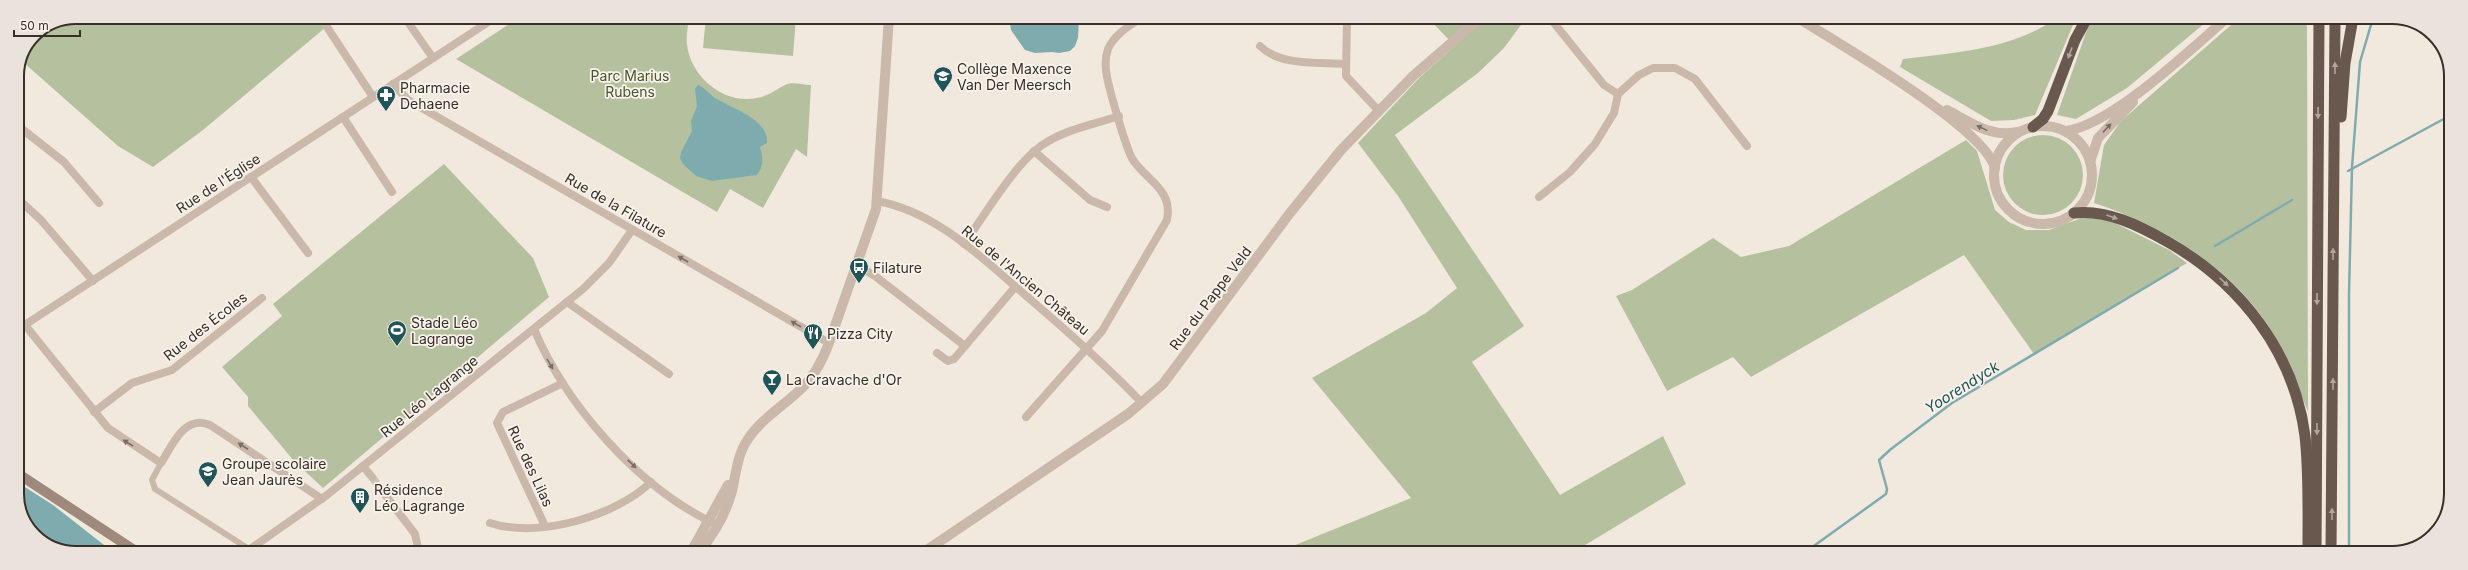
<svg xmlns="http://www.w3.org/2000/svg" width="2468" height="570" font-family="Inter,sans-serif">
  <style>
    .green { fill: #b5c19e }
    .water { fill: #7eacae }
    .lines { fill: none; stroke-linecap: round; stroke-linejoin: round }
    .stream { stroke: #7eacae; stroke-width: 2.5 }
    .minor-tunnel { stroke: #cdc4ba; stroke-width: 8; stroke-dasharray: 8 4; stroke-linecap: butt }
    .pedestrian { stroke: #cab9aa; stroke-width: 6 }
    .minor { stroke: #cab9aa; stroke-width: 8 }
    .tertiary { stroke: #cab9aa; stroke-width: 10 }
    .secondary { stroke: #9e897c; stroke-width: 10 }
    .trunk { stroke: #68584e; stroke-width: 11 }
    .oneway { fill: #b1a69c }
    .oneway2 { fill: #7a6d64 }
    .labels { text-anchor: middle; dominant-baseline: central; stroke-width: 3.5; stroke-linejoin: round; paint-order: stroke }
    .poi-label { font-size: 14px; fill: #382e2a; stroke: #faf3eb; text-anchor: start }
    .park-label { font-size: 14px; fill: #46562e; stroke: #faf3eb }
    .street-label { font-size: 14px; fill: #382e2a; stroke: #faf3eb }
    .water-label { font-size: 15px; font-style: italic; fill: #205458; stroke: #faf3eb }
    .rim { fill: none; stroke: #382e2a; stroke-width: 2 }
  </style>
  <rect width="100%" height="100%" fill="#f2e9de"/>
  <g class="green">
    <path d="M76,17H338L203,130L153,167L118,146L23,62L35,34Z"/>
    <path d="M520,17H689C688,26 686,36 687,45C691,77 724,105 757,98C769,96 776,89 787,84C793,82 804,85 811,85L807,157L796,149L763,208L730,189L717,212L456,59Z"/>
    <path d="M706,17H796L793,56L703,48Z"/>
    <path d="M1428,18H1526L1504,48L1478,73L1395,135L1524,326L1472,362L1560,495L1663,436L1686,484L1572,553L1278,552L1411,498L1312,378L1426,313L1457,288L1398,196L1358,143L1420,77L1455,46Z"/>
    <path d="M2057,18H2076L2035,115L2014,120L1991,121L1900,67L1903,59C1958,52 2010,50 2057,18Z"/>
    <path d="M2094,18H2211L2127,88L2076,119L2057,115L2089,24Z"/>
    <path d="M2239,18H2307L2308,412C2298,387 2289,361 2275,337C2238,271 2165,226 2094,203L2104,145L2121,121Z"/>
    <circle cx="2043" cy="175" r="40"/>
    <path d="M1966,140L1977,151L1995,210L2009,222L2026,230H2049L2090,215L2115,223L2169,250L2187,263L2034,354L1964,255L1751,377L1733,357L1667,391L1616,296L1632,290L1713,238L1741,257L1789,246Z"/>
    <path d="M444,164L533,258L549,297L323,488L294,461L248,406V397L222,367L282,316L273,304Z"/>
  </g>
  <g class="water">
    <path d="M1009,17L1079,18L1078,38L1075,46L1070,51L1059,53L1052,52L1035,53L1025,50L1011,30Z"/>
    <path d="M698,85C706,88 709,94 715,98C731,108 769,119 767,143L760,147C763,158 764,165 757,175L712,181L696,176L683,164L680,158L681,152L692,131L691,121L697,106L695,89Z"/>
    <path d="M17,482L53,505L113,552C101,552 74,555 63,551C31,539 17,516 17,482Z"/>
  </g>
  <g class="lines">
    <g class="stream">
      <path d="M2348,171L2451,115"/>
      <path d="M2215,246L2292,200"/>
      <path d="M1804,553L1886,494L1887,489L1879,460L1891,449L1952,403L2178,268"/>
      <path d="M2349,553V295L2352,167L2360,62L2373,18"/>
    </g>
    <path class="minor-tunnel" d="M372,477L380,488"/>
    <path class="pedestrian" d="M161,463L152,480L155,489L249,549"/>
    <g class="minor">
      <path d="M405,18L433,58"/>
      <path d="M1347,18L1346,76L1378,110"/>
      <path d="M1550,18L1604,85L1618,94"/>
      <path d="M327,27L373,97"/>
      <path d="M1260,46C1280,66 1317,62 1345,64"/>
      <path d="M393,84L408,100L829,343"/>
      <path d="M343,117L392,192"/>
      <path d="M17,125L64,162L99,203"/>
      <path d="M1034,151L1090,200L1107,207"/>
      <path d="M251,177L308,253"/>
      <path d="M1539,197L1570,172L1595,144L1614,113L1618,94L1639,75L1653,68H1675L1695,79L1747,146"/>
      <path d="M17,198L41,220L93,281"/>
      <path d="M877,201C936,212 980,256 1024,294C1065,329 1105,364 1142,403"/>
      <path d="M964,244C985,215 1017,159 1047,142C1068,129 1095,124 1119,116"/>
      <path d="M857,265L875,276L965,346"/>
      <path d="M567,302L669,374"/>
      <path d="M25,325L108,428L161,463C172,446 184,414 210,425L322,499"/>
      <path d="M534,329C566,405 638,487 713,523"/>
      <path d="M17,330L496,17"/>
      <path d="M937,353L948,361L954,359L1015,287"/>
      <path d="M94,412L132,383L172,370L262,298"/>
      <path d="M1026,417L1102,331L1167,220C1173,189 1147,181 1133,160C1126,149 1107,83 1106,70C1105,63 1106,55 1108,49C1114,35 1129,26 1141,18"/>
      <path d="M363,466L372,477"/>
      <path d="M380,488L415,534L419,552"/>
      <path d="M490,523C538,539 616,516 651,482"/>
      <path d="M545,526L497,423L503,412L563,383"/>
      <path d="M246,552L327,495L583,289L609,263L632,230"/>
    </g>
    <g class="tertiary">
      <path d="M1798,18C1838,43 1984,127 1995,168"/>
      <path d="M1947,110C1970,122 1991,138 2018,132"/>
      <circle cx="2043" cy="175" r="49"/>
      <path d="M2066,131C2112,125 2191,49 2227,18"/>
      <path d="M2090,162L2098,138L2133,102"/>
      <path d="M691,552L728,485"/>
      <path d="M699,552C714,534 726,514 732,491C736,474 737,455 748,439C762,418 785,405 803,387C815,375 823,359 829,343L876,209L889,17"/>
      <path d="M924,552L1128,414L1163,384L1290,213L1341,150L1413,76L1480,18"/>
    </g>
    <path class="secondary" d="M17,473L137,552"/>
    <g class="trunk">
      <path d="M2341,117L2345,63L2353,18"/>
      <path d="M2033,127L2043,119L2048,111L2075,40L2087,18"/>
      <path d="M2074,213C2107,209 2140,226 2168,242C2240,283 2294,352 2305,436C2309,472 2308,509 2308,545"/>
      <path d="M2316,553L2319,18"/>
      <path d="M2331,553L2335,18"/>
    </g>
  </g>
  <defs><path id="oneway-solid" d="M-6-.8H1V-3.2L6.5 0L1 3.2V.8H-6Z"/></defs>
  <g class="oneway">
    <use href="#oneway-solid" transform="translate(2070 53) rotate(110)"/>
    <use href="#oneway-solid" transform="translate(2335 68) rotate(-90)"/>
    <use href="#oneway-solid" transform="translate(2318 113) rotate(90)"/>
    <use href="#oneway-solid" transform="translate(2112 217) rotate(19)"/>
    <use href="#oneway-solid" transform="translate(2333 254) rotate(-90)"/>
    <use href="#oneway-solid" transform="translate(2224 282) rotate(43)"/>
    <use href="#oneway-solid" transform="translate(2317 299) rotate(90)"/>
    <use href="#oneway-solid" transform="translate(2333 384) rotate(-90)"/>
    <use href="#oneway-solid" transform="translate(2317 429) rotate(90)"/>
    <use href="#oneway-solid" transform="translate(2332 514) rotate(-90)"/>
  </g>
  <g class="oneway2">
    <use href="#oneway-solid" transform="translate(1982 128) rotate(-154)"/>
    <use href="#oneway-solid" transform="translate(2107 128) rotate(-47)"/>
    <use href="#oneway-solid" transform="translate(683 259) rotate(-150)"/>
    <use href="#oneway-solid" transform="translate(796 324) rotate(-150)"/>
    <use href="#oneway-solid" transform="translate(550 364) rotate(60)"/>
    <use href="#oneway-solid" transform="translate(128 443) rotate(-148)"/>
    <use href="#oneway-solid" transform="translate(243 446) rotate(-147)"/>
    <use href="#oneway-solid" transform="translate(632 464) rotate(44)"/>
  </g>
  <defs>
    <symbol id="school-pin" viewBox="-11 -11 22 30"><path d="M0 17L-7.5 6A9.5 9.5 0 1 1 7.5 6Z" fill="#205458" stroke="#faf3eb"/><path d="M0-5L7-2L0 1L-7-2ZM-4 1L0 2.5L4 1V4Q0 6-4 4Z" fill="#fff"/></symbol>
    <symbol id="pharmacy-pin" viewBox="-11 -11 22 30"><path d="M0 17L-7.5 6A9.5 9.5 0 1 1 7.5 6Z" fill="#205458" stroke="#faf3eb"/><path d="M-2-6h4v4h4v4h-4v4h-4v-4h-4v-4h4Z" fill="#fff"/></symbol>
    <symbol id="bus-pin" viewBox="-11 -11 22 30"><path d="M0 17L-7.5 6A9.5 9.5 0 1 1 7.5 6Z" fill="#205458" stroke="#faf3eb"/><path d="M-5-6H5V4H4V6H2V4H-2V6H-4V4H-5ZM-3.5-4V0h7V-4ZM-3.5 1.2v1.5H-2V1.2ZM2 1.2v1.5H3.5V1.2Z" fill="#fff"/></symbol>
    <symbol id="stadium-pin" viewBox="-11 -11 22 30"><path d="M0 17L-7.5 6A9.5 9.5 0 1 1 7.5 6Z" fill="#205458" stroke="#faf3eb"/><path d="M0-5a6.5 5 0 1 0 0 10a6.5 5 0 1 0 0-10ZM-3.5-1.8h7v3.6h-7Z" fill="#fff"/></symbol>
    <symbol id="restaurant-pin" viewBox="-11 -11 22 30"><path d="M0 17L-7.5 6A9.5 9.5 0 1 1 7.5 6Z" fill="#205458" stroke="#faf3eb"/><path d="M-5-6h1v4h1v-4h1v4h1v-4h1v5L-1.5 .5V6h-2V.5L-5-1ZM5-6V6H3V1.5H1.5Q1.5-4 5-6Z" fill="#fff"/></symbol>
    <symbol id="bar-pin" viewBox="-11 -11 22 30"><path d="M0 17L-7.5 6A9.5 9.5 0 1 1 7.5 6Z" fill="#205458" stroke="#faf3eb"/><path d="M-6-5H6L.8 .8V4.5H3.5V6h-7V4.5H-.8V.8Z" fill="#fff"/></symbol>
    <symbol id="building-pin" viewBox="-11 -11 22 30"><path d="M0 17L-7.5 6A9.5 9.5 0 1 1 7.5 6Z" fill="#205458" stroke="#faf3eb"/><path d="M-4-6H4V6H1V3H-1V6H-4ZM-2.5-4.3h1.7v1.8h-1.7ZM.8-4.3h1.7v1.8H.8ZM-2.5-1h1.7V.8h-1.7ZM.8-1h1.7V.8H.8Z" fill="#fff"/></symbol>
  </defs>
  <g fill-rule="evenodd">
    <use href="#school-pin" x="932" y="65" width="22" height="30"/>
    <use href="#pharmacy-pin" x="375" y="84" width="22" height="30"/>
    <use href="#bus-pin" x="848" y="256" width="22" height="30"/>
    <use href="#stadium-pin" x="386" y="319" width="22" height="30"/>
    <use href="#restaurant-pin" x="802" y="322" width="22" height="30"/>
    <use href="#bar-pin" x="761" y="368" width="22" height="30"/>
    <use href="#school-pin" x="197" y="460" width="22" height="30"/>
    <use href="#building-pin" x="349" y="486" width="22" height="30"/>
  </g>
  <g class="labels">
    <g class="poi-label">
      <text x="957" y="68">Collège Maxence<tspan x="957" dy="16">Van Der Meersch</tspan></text>
      <text x="400" y="87">Pharmacie<tspan x="400" dy="16">Dehaene</tspan></text>
      <text x="873" y="267">Filature</text>
      <text x="411" y="322">Stade Léo<tspan x="411" dy="16">Lagrange</tspan></text>
      <text x="827" y="333">Pizza City</text>
      <text x="786" y="379">La Cravache d'Or</text>
      <text x="222" y="463">Groupe scolaire<tspan x="222" dy="16">Jean Jaurès</tspan></text>
      <text x="374" y="489">Résidence<tspan x="374" dy="16">Léo Lagrange</tspan></text>
    </g>
    <g class="park-label">
      <text x="630" y="75">Parc Marius<tspan x="630" dy="16">Rubens</tspan></text>
    </g>
    <g class="street-label">
      <text transform="translate(218 183) rotate(-33)">Rue de l'Église</text>
      <text transform="translate(616 205) rotate(30)">Rue de la Filature</text>
      <text transform="translate(1026 280) rotate(40)">Rue de l'Ancien Château</text>
      <text transform="translate(1210 298) rotate(-53)">Rue du Pappe Veld</text>
      <text transform="translate(205 326) rotate(-38)">Rue des Écoles</text>
      <text transform="translate(429 396) rotate(-39)">Rue Léo Lagrange</text>
      <text transform="translate(531 466) rotate(65)">Rue des Lilas</text>
    </g>
    <g class="water-label">
      <text transform="translate(1962 387) rotate(-32)">Yoorendyck</text>
    </g>
  </g>
  <path d="M0 0H2468V570H0ZM76 24H2392A52 52 0 0 1 2444 76V494A52 52 0 0 1 2392 546H76A52 52 0 0 1 24 494V76A52 52 0 0 1 76 24Z" fill="#eae3dc" fill-rule="evenodd"/>
  <path class="rim" d="M76 24H2392A52 52 0 0 1 2444 76V494A52 52 0 0 1 2392 546H76A52 52 0 0 1 24 494V76A52 52 0 0 1 76 24Z"/>
  <path d="M14 30v6h66v-6" fill="none" stroke="#382e2a" stroke-width="2"/>
  <text x="20" y="30" font-size="12" fill="#382e2a" stroke="#faf3eb" stroke-width="3" paint-order="stroke">50 m</text>
</svg>
